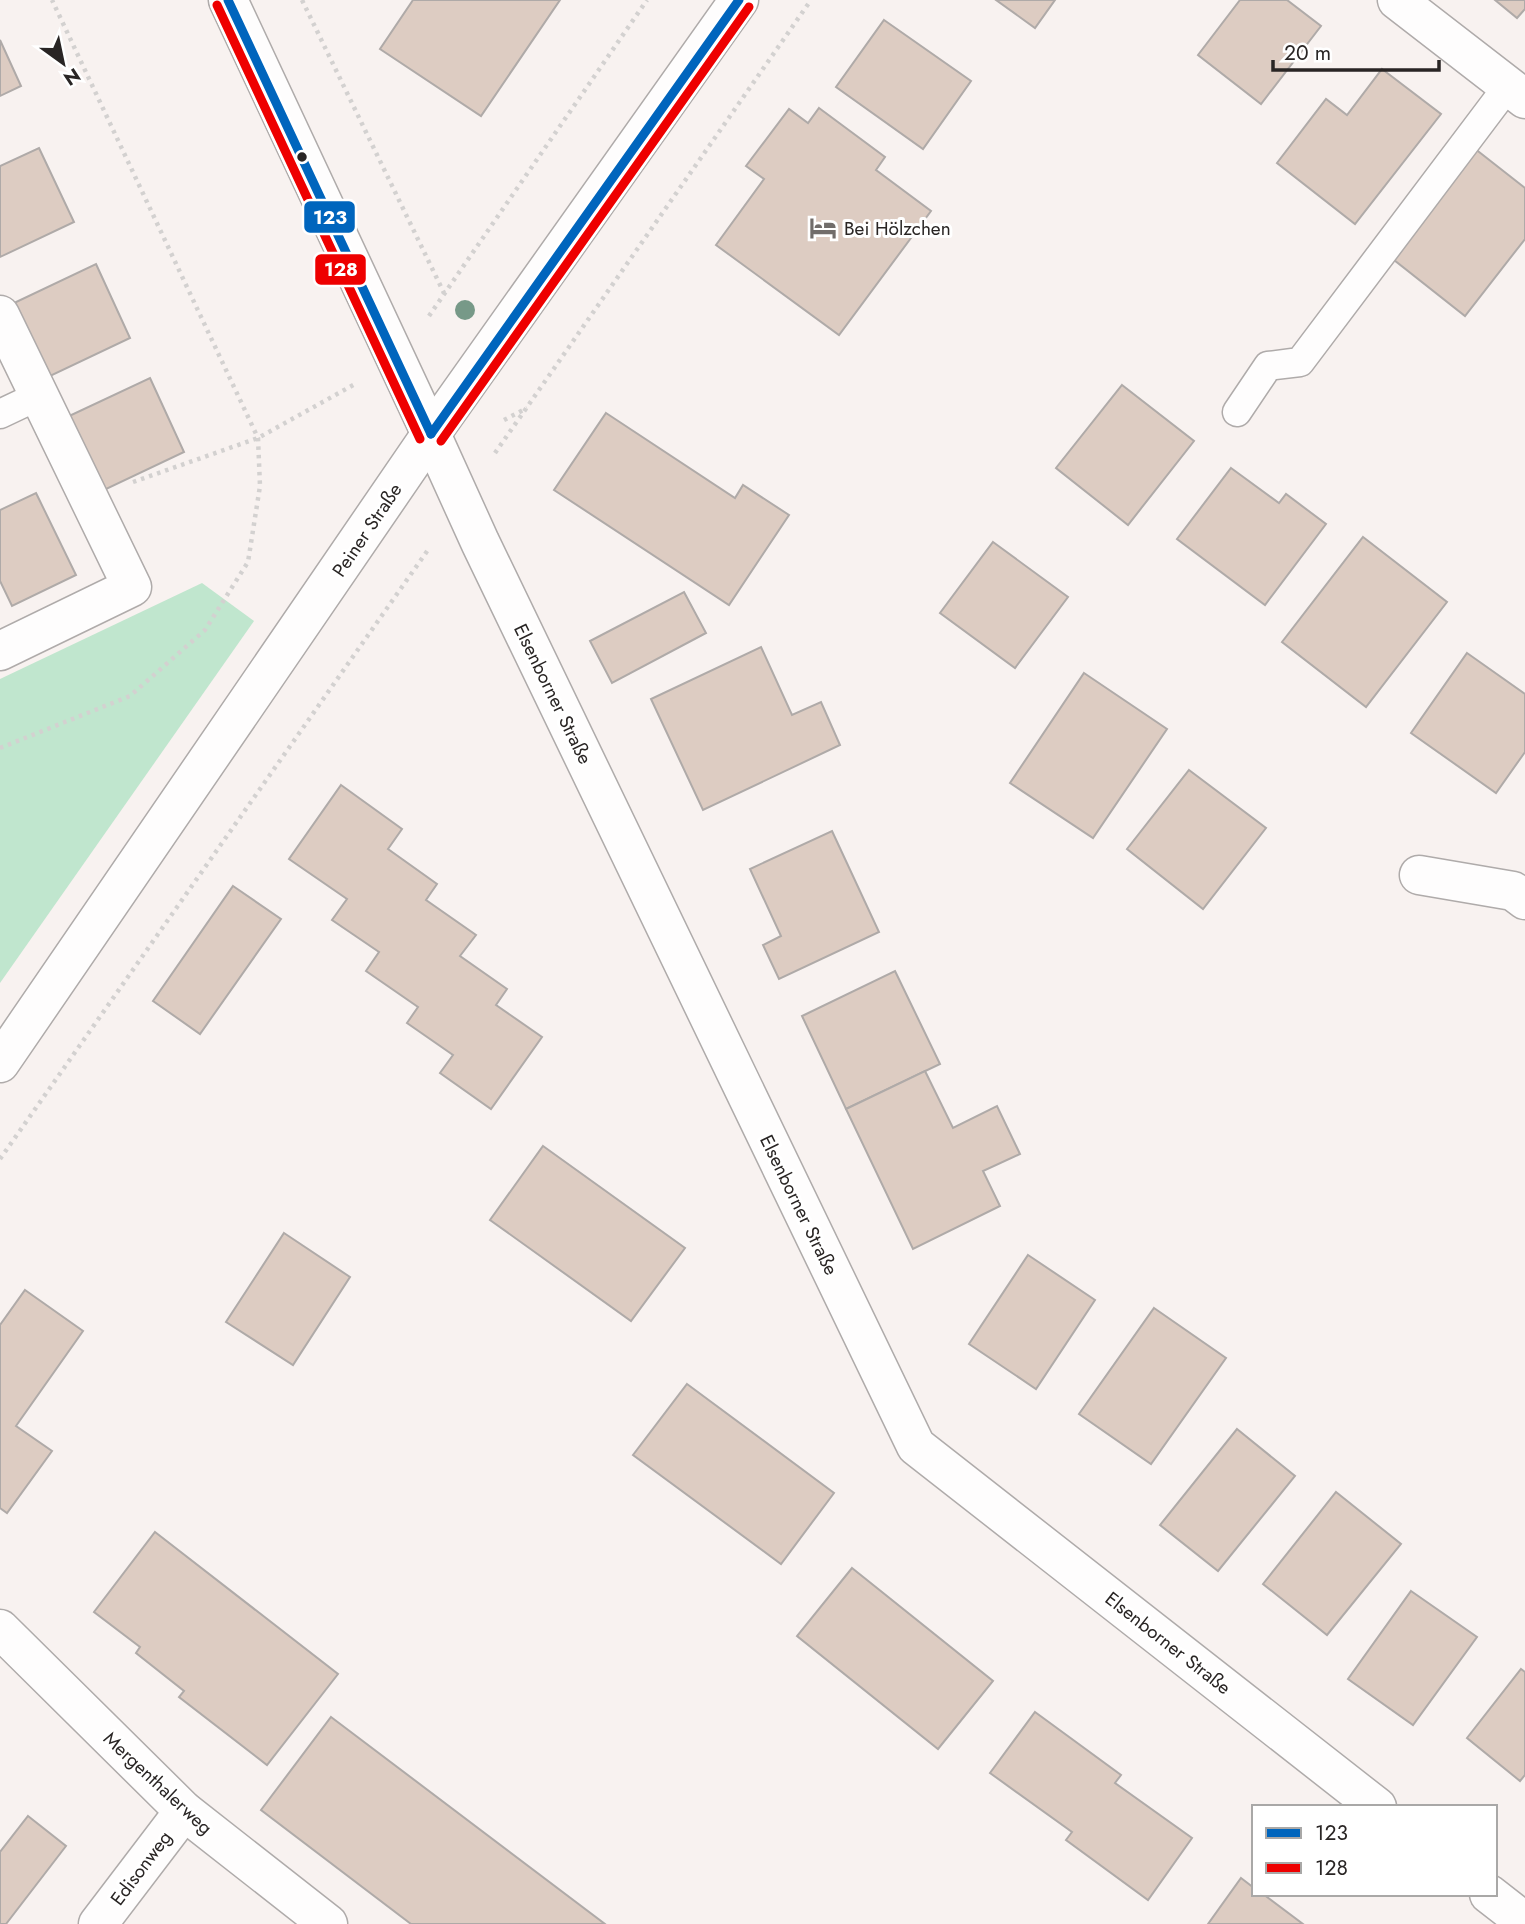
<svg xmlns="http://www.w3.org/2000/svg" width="1525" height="1924" font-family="Jost,sans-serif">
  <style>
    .green { fill: #c0e6ce }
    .building { fill: #ddccc2; stroke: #afaaa8; stroke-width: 2 }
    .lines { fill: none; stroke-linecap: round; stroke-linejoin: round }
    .service-casing { stroke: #afabaa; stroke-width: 31 }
    .minor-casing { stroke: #afabaa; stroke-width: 41 }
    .tertiary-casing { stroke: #afabaa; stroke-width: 41 }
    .path { stroke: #d3d1d0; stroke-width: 4.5; stroke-dasharray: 3.5 5; stroke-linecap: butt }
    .service { stroke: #fefdfd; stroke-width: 28 }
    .minor { stroke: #fefdfd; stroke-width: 38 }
    .tertiary { stroke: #fefdfd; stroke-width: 38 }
    .bus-1-casing { stroke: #fff; stroke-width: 14 }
    .bus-2-casing { stroke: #fff; stroke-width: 14 }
    .bus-1 { stroke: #0065bd; stroke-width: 9 }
    .bus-2 { stroke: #e00; stroke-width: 9 }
    .tree { fill: #798 }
    .bus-dot { fill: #292524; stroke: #fff; stroke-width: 2.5 }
    .labels { text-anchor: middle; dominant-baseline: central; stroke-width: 6; stroke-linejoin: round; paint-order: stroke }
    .poi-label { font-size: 19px; fill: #292524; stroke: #fff; text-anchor: start }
    .street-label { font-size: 19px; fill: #292524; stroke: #fff }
    .line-badge { stroke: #fff; stroke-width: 2.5 }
    .badge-label { font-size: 19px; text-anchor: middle; font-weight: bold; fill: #fff }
  </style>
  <rect width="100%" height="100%" fill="#f8f2f0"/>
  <path class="green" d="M202,583L254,621L0,983V679Z"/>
  <g class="building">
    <path d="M413,0H560L481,116L380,49Z"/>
    <path d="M996,0H1055L1035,28Z"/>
    <path d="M1240,0H1287L1321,26L1261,104L1198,55Z"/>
    <path d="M1495,0H1525V9L1517,18Z"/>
    <path d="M884,20L971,81L923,149L836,87Z"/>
    <path d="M0,40L21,86L0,96Z"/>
    <path d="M1382,69L1441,114L1355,224L1277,163L1326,99L1347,115Z"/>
    <path d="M819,108L885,157L876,170L931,211L839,335L716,245L764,179L746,166L789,109L808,123Z"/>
    <path d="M39,148L74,222L0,257V166Z"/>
    <path d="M1474,148L1525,188V239L1465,316L1389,256Z"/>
    <path d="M96,264L130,338L48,377L14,303Z"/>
    <path d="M150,378L184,452L102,491L67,417Z"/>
    <path d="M1122,385L1194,441L1128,525L1056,468Z"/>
    <path d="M606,413L735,498L743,485L789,515L729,605L554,490Z"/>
    <path d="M1231,468L1279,503L1286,494L1326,524L1265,605L1177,539Z"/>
    <path d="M36,493L76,575L12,606L0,581V510Z"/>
    <path d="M1363,537L1447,602L1366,707L1282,642Z"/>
    <path d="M993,542L1068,597L1015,668L940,613Z"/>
    <path d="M684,592L706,633L612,683L590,641Z"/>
    <path d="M761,647L792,715L821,702L840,745L703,810L651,699Z"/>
    <path d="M1467,653L1525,694V752L1496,793L1411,733Z"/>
    <path d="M1084,673L1167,729L1093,838L1010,783Z"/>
    <path d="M1189,770L1266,828L1203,909L1127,849Z"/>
    <path d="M341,785L402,829L388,849L437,884L426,900L476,935L460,956L507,989L496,1005L542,1037L491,1109L440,1073L453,1055L407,1023L418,1007L366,971L379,952L332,920L347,899L289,859Z"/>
    <path d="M832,831L879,932L779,979L763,945L781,936L750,869Z"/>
    <path d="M233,886L281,919L200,1034L153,1001Z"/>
    <path d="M895,971L940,1064L846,1109L802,1016Z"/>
    <path d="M925,1071L953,1128L997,1106L1020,1154L983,1171L1000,1206L913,1249L846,1109Z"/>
    <path d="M543,1146L685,1248L631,1321L490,1220Z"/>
    <path d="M284,1233L350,1277L293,1365L226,1322Z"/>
    <path d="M1028,1255L1095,1300L1036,1389L969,1344Z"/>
    <path d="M25,1290L83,1331L16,1426L52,1451L7,1513L0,1508V1325Z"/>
    <path d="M1154,1308L1226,1358L1151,1464L1079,1414Z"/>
    <path d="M687,1384L834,1493L781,1564L633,1455Z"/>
    <path d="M1237,1429L1295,1476L1218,1571L1160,1525Z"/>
    <path d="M1336,1492L1401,1544L1327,1635L1263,1584Z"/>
    <path d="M155,1532L338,1674L267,1765L179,1697L184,1691L136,1653L140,1647L94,1612Z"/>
    <path d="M852,1568L993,1681L938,1749L797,1636Z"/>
    <path d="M1411,1591L1477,1637L1413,1725L1348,1679Z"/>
    <path d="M1521,1669L1525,1672V1775L1520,1781L1467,1738Z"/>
    <path d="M1035,1712L1121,1775L1115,1783L1192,1838L1148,1900L1066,1840L1072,1832L990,1773Z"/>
    <path d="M331,1717L605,1924H411L261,1810Z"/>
    <path d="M28,1816L66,1846L6,1924H0V1852Z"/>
    <path d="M1241,1878L1254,1888V1894H1263L1303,1924H1208Z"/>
  </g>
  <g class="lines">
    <defs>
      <g id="service">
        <path d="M1237,412L1268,366L1300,362L1508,86"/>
        <path d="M0,414L38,396"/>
      </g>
      <g id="minor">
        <path d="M1397,0L1525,99"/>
        <path d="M0,315L132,587L0,651"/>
        <path d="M431,434L480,542L916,1446L1377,1807"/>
        <path d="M1419,875L1513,891L1525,900"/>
        <path d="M0,1063L431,434"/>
        <path d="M0,1629L184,1811L328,1924"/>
        <path d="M1489,1894L1525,1922"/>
        <path d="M98,1924L184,1811"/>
      </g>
      <g id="tertiary">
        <path d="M228,0L431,434"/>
        <path d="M431,434L739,0"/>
      </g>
    </defs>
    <use href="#service" class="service-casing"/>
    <use href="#minor" class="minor-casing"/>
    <use href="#tertiary" class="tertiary-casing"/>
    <g class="path">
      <path d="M302,0L444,293"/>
      <path d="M429,316L647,0"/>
      <path d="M504,420L527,408"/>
      <path d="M495,453L811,0"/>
      <path d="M133,482L258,438L355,384"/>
      <path d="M0,748L130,696L205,630L248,562L260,486L258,438L52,0"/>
      <path d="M0,1159L430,547"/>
    </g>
    <use href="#service" class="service"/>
    <use href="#minor" class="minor"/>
    <use href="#tertiary" class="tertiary"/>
    <defs>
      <g id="bus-1">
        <path d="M228,0L431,434"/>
        <path d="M431,434L739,0"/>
      </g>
      <g id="bus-2">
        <path d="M217,5L420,439"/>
        <path d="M441,441L749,7"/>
      </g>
    </defs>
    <use href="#bus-1" class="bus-1-casing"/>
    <use href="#bus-2" class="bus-2-casing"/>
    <use href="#bus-1" class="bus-1"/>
    <use href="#bus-2" class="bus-2"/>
  </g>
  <circle class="tree" cx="465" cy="310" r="10"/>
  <defs>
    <symbol id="hotel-bare" viewBox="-9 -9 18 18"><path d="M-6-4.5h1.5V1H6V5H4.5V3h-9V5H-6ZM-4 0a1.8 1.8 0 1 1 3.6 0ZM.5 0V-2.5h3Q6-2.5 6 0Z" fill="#716d6b" stroke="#fff" stroke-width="2.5" paint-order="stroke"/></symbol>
  </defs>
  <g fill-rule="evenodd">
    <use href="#hotel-bare" x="804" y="209" width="38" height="38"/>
  </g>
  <circle class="bus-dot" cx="302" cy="157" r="6"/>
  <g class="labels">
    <g class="poi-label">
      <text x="844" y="228">Bei Hölzchen</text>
    </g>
    <g class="street-label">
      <text transform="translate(367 530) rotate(-56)">Peiner Straße</text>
      <text transform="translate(553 694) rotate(64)">Elsenborner Straße</text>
      <text transform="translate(799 1205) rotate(64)">Elsenborner Straße</text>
      <text transform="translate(1168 1643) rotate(38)">Elsenborner Straße</text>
      <text transform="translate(158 1783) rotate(43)">Mergenthalerweg</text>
      <text transform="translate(141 1868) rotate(-53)">Edisonweg</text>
    </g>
  </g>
  <g class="line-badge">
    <rect x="303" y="200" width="53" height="34" rx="7" fill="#0065bd"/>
    <rect x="314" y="253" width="53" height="33" rx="7" fill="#e00"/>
  </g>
  <g class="badge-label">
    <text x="330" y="224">123</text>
    <text x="341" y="276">128</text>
  </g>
  <rect x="1252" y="1805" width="245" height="91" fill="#ffffff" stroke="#a9a8a7" stroke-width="2"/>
  <rect x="1266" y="1828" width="35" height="10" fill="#0065bd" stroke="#a9a8a7" stroke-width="2"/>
  <text x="1315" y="1840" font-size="21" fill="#292524">123</text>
  <rect x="1266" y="1863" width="35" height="10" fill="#ee0000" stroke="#a9a8a7" stroke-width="2"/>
  <text x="1315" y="1875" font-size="21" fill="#292524">128</text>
  <g transform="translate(63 63) rotate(147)" stroke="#ffffff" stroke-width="5" paint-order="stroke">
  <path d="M0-5L12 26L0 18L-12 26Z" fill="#292524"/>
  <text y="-10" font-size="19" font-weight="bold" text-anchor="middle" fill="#292524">N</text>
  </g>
  <path d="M1273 60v10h166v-10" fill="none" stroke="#292524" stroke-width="3.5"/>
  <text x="1284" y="60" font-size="21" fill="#292524" stroke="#ffffff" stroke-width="5" paint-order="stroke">20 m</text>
</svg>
